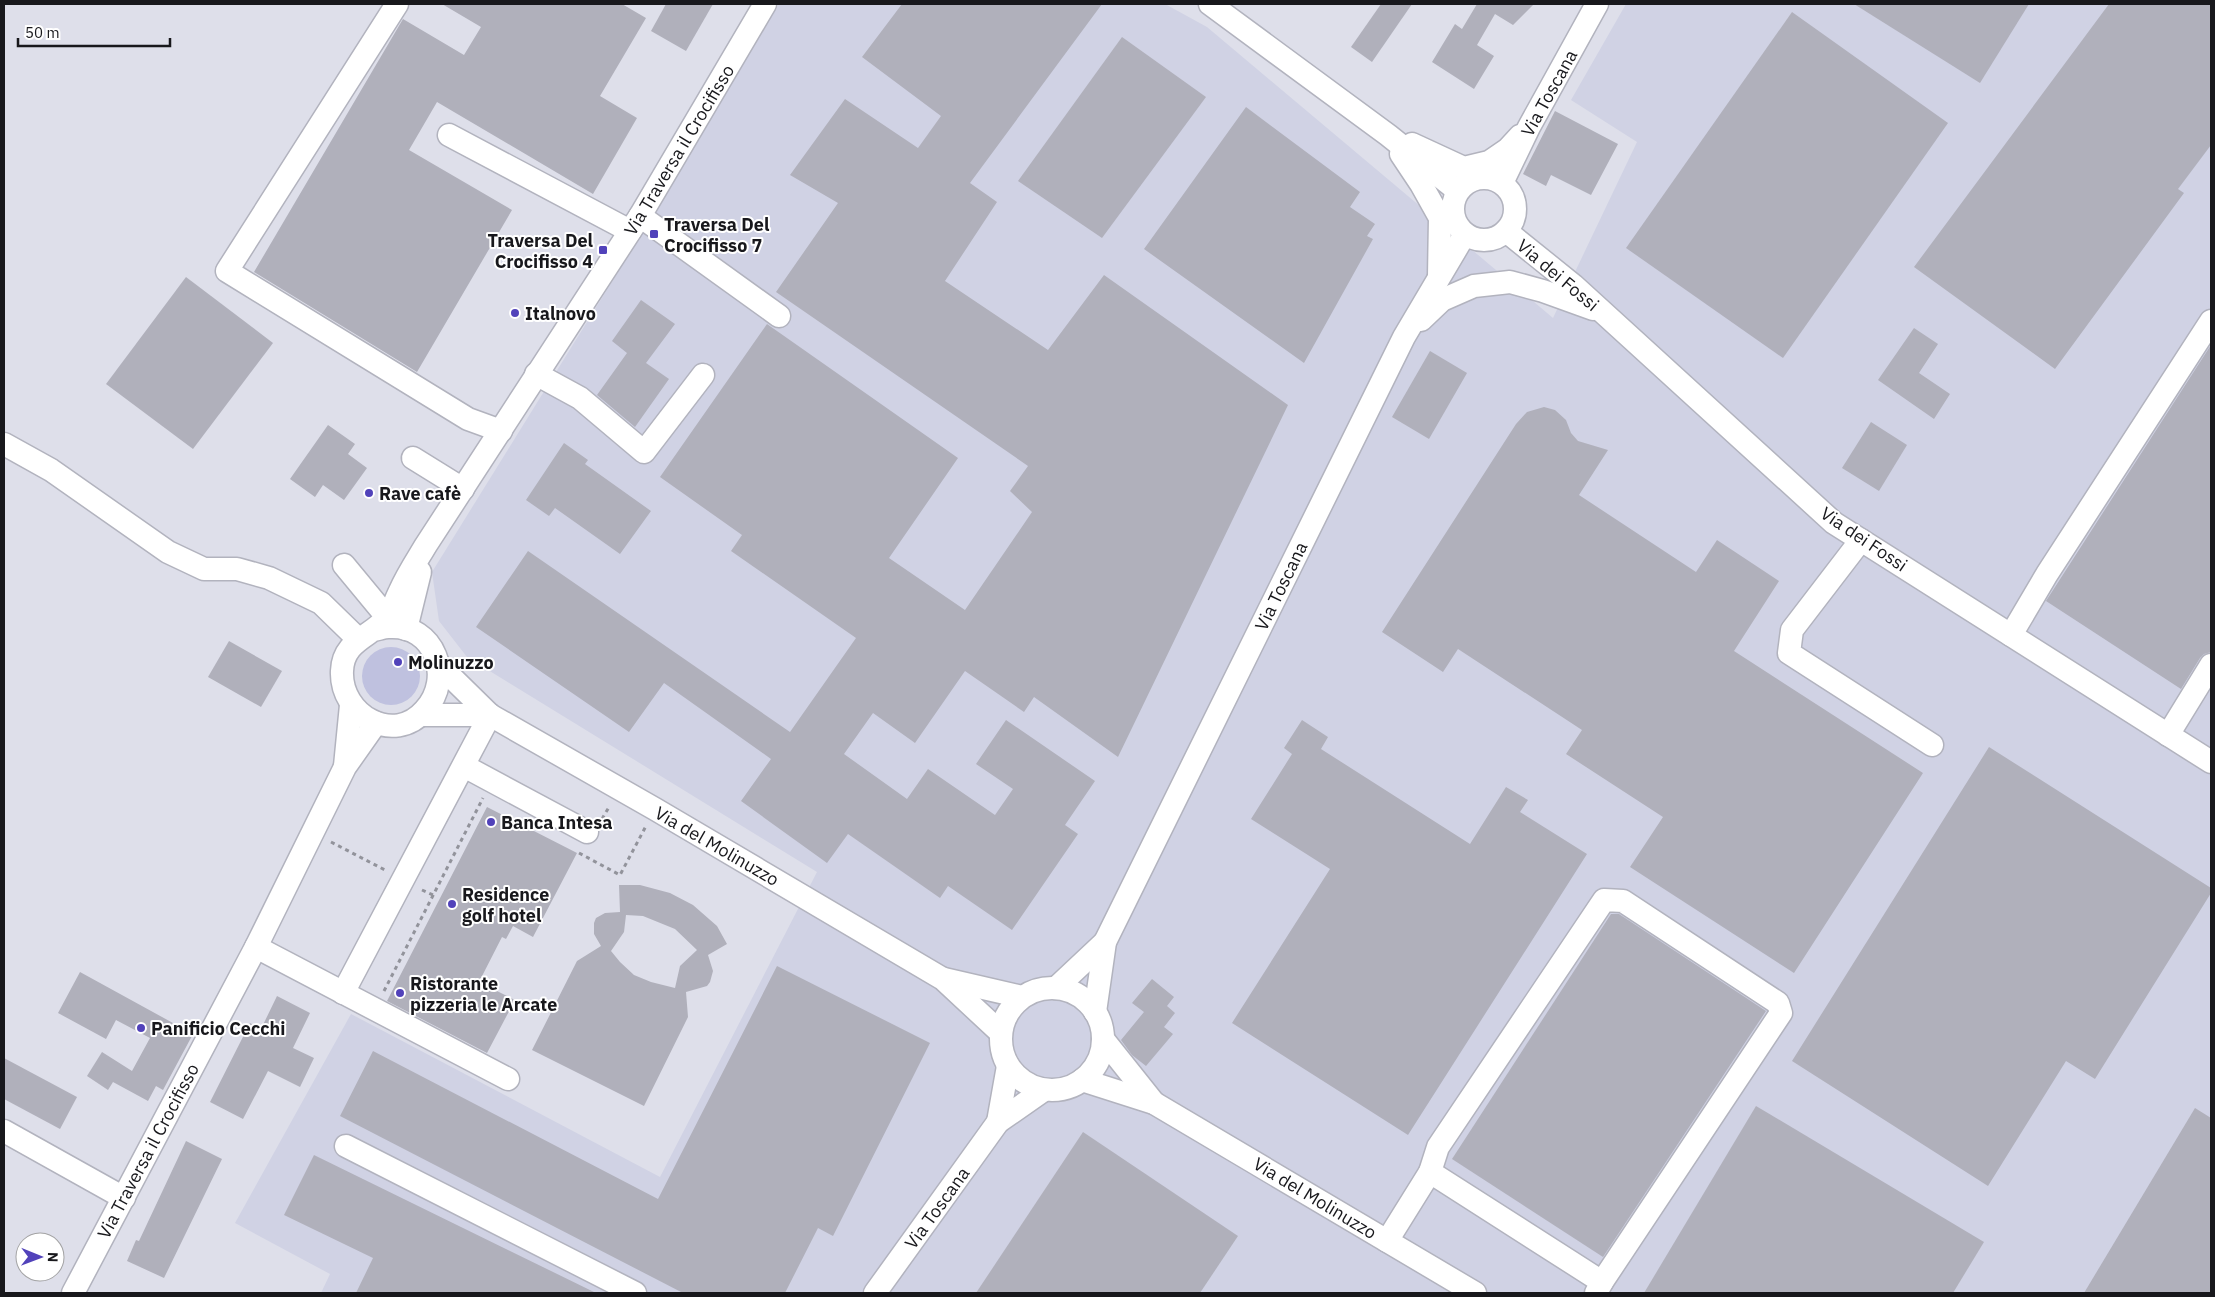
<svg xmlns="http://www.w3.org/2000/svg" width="2215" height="1297" font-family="'IBM Plex Sans',sans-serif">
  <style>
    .built { fill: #d0d2e4 }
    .green { fill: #bfc1df }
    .building { fill: #b0b0bb; fill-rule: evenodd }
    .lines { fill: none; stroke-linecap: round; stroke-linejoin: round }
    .minor-casing { stroke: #b2b3be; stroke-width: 25 }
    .path { stroke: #92939b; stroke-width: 3; stroke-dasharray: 4 4; stroke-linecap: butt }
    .minor { stroke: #fff; stroke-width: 22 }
    .poi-dot { fill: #5142ba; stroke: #fff; stroke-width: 2 }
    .labels { text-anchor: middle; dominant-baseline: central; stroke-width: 4; stroke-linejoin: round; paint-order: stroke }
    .street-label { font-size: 18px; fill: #18181c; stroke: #fff }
    .poi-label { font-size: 18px; font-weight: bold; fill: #18181c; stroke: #fff; text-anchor: start }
  </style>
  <rect width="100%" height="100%" fill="#dedfea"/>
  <path class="built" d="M779,4H1165L1207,27L1553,318L1637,142L1571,100L1626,4H2211V1293H321L330,1274L235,1223L351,1014L660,1177L817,872L467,657L439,621L432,572L644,230Z"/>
  <circle class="green" cx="391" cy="676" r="29"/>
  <g class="building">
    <path d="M442,4H622L646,18L600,96L637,118L593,194L437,102L409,150L512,210L417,372L254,272L403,19L464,55L481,27Z"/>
    <path d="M666,4H713L686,51L651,31Z"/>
    <path d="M902,4H1102L970,183L997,202L945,281L1048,350L1104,275L1288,405L1118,757L1034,697L1024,712L965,671L915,743L873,713L844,754L907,799L928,769L995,815L1013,789L976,764L1006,720L1095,781L1065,825L1078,834L1012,930L948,886L940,898L848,834L827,863L741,801L771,759L664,683L629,732L476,627L528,551L790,732L856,638L731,551L742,535L660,477L767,324L958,458L889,558L965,610L1032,512L1010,491L1028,466L776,292L838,203L790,175L845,99L918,148L941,116L862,57Z"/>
    <path d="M1381,4H1412L1372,62L1351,47Z"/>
    <path d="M1477,4H1534L1513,25L1495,14L1477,45L1494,56L1474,89L1432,62L1455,24L1462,29Z"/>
    <path d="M1854,4H2029L1980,83Z"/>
    <path d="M2109,4H2211V145L2178,189L2184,193L2055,369L1914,267Z"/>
    <path d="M1792,12L1948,123L1783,358L1626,248Z"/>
    <path d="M1122,37L1206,97L1102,238L1018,181Z"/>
    <path d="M1246,107L1360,192L1350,207L1375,224L1367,236L1373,239L1304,363L1144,249Z"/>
    <path d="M1555,111L1618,144L1591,195L1551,175L1546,186L1523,174Z"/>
    <path d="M186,277L273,343L193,449L106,384Z"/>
    <path d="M641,300L675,324L646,363L669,379L635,427L597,395L627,353L612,341Z"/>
    <path d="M1914,328L1938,344L1919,373L1950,394L1934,419L1878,380Z"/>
    <path d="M2211,345V652L2204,654L2200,658L2181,689L2046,601Z"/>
    <path d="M1430,351L1467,373L1429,439L1392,417Z"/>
    <path d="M1544,407L1555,410L1566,420L1571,433L1578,441L1608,450L1579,495L1696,572L1717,540L1779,581L1734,651L1923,773L1794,973L1630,867L1663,817L1566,754L1582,730L1458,649L1443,672L1382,632L1516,424L1527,412Z"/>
    <path d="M1871,422L1907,445L1879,491L1842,468Z"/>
    <path d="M328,425L355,444L348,454L367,468L344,500L323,485L315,497L290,479Z"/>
    <path d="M564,443L588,460L585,464L651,511L620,554L555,508L549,516L526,500Z"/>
    <path d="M229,641L282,671L261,707L208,677Z"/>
    <path d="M1302,720L1328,737L1321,749L1470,844L1506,787L1528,800L1520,812L1587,854L1408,1135L1232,1023L1330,869L1251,819L1292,754L1284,748Z"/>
    <path d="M1989,747L2211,888V893L2095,1079L2066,1061L1988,1186L1792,1061Z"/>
    <path d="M487,807L577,853L533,937L513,926L506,939L502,937L479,982L515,1000L487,1053L387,1001Z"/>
    <path d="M619,885H640L670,893L693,905L717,926L727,944L708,955L713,971L710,982L707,986L686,992L688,1017L644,1106L532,1050L577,961L601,946L594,934V923L596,918L605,913L620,912ZM626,915L643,916L675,929L697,950L680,966L675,988L651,982L634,975L620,962L611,951L624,932Z"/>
    <path d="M1611,914H1619L1766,1011L1603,1257L1452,1159Z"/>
    <path d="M777,966L930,1043L833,1236L818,1228L785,1293H683L340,1116L373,1051L658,1199Z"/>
    <path d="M80,972L193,1034L163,1090L156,1086L148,1101L113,1082L108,1090L87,1076L102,1052L132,1071L150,1038L116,1020L106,1039L58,1013Z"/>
    <path d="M1152,979L1174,997L1167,1006L1175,1013L1164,1027L1173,1034L1146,1066L1132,1055L1121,1040L1144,1012L1132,1003Z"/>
    <path d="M277,996L310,1013L293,1048L314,1058L300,1087L268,1071L243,1119L210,1102L250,1023L261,1029Z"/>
    <path d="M4,1058L77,1097L60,1129L4,1099Z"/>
    <path d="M1756,1106L1984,1242L1953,1293H1644Z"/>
    <path d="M2195,1108L2211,1118V1293H2084Z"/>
    <path d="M1083,1132L1238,1236L1200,1293H976Z"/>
    <path d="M186,1141L222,1159L164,1278L127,1261L136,1240L139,1241Z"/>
    <path d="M314,1155L596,1293H356L373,1258L284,1215Z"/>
  </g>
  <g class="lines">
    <defs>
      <g id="minor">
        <path d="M397,4L227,271L468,419L501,431"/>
        <path d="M1210,4L1388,135L1458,191"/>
        <path d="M449,135L630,231"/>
        <path d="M1412,144L1464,168L1489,162L1508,149L1520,136"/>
        <path d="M1401,154L1421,184L1440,218L1439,276"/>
        <circle cx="1484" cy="209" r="31"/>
        <path d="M1502,183L1529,127L1597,4"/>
        <path d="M640,216L779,316"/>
        <path d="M1506,231L1573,285L1834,523L2211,762"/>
        <path d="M1421,320L1442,300L1474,286L1510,282L1543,291L1593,309"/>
        <path d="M536,374L580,398L644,452L703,375"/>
        <path d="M4,444L51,470L168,552L204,569H237L269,578L321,603L358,639"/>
        <path d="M413,458L463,489"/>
        <path d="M1861,540L1792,630L1789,653L1932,745"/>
        <path d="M344,565L387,617"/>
        <path d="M406,629L420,572"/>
        <path d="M374,630C379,629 384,627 389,627C435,624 454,678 425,710C394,746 340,715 342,671C343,639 373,637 389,615C393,608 396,599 400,591C407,575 417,560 426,545L640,216L765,4"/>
        <path d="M2011,635L2047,574L2211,321"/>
        <path d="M439,665L490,715L655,809L943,979L1001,1033"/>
        <path d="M421,715H490"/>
        <path d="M2168,735L2211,665"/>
        <path d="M345,766L351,705"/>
        <path d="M464,766L587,832"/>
        <path d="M256,947L508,1079"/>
        <path d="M944,979L1022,997"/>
        <path d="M1056,988L1105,942"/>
        <circle cx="1052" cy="1039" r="51"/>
        <path d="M343,993L490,715"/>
        <path d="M1095,1012L1105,942L1404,337L1465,234"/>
        <path d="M1103,1039L1154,1103"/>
        <path d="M1082,1080L1154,1103L1475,1293"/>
        <path d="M998,1122L1008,1066"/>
        <path d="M4,1131L124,1198"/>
        <path d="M346,1146L635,1293"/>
        <path d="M1430,1172L1438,1147L1604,900L1623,901L1778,1003L1781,1013L1602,1282"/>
        <path d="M1387,1241L1430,1172L1602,1282L1596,1293"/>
        <path d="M73,1293L256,947L345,767L376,723"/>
        <path d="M875,1293L998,1122L1044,1090"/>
      </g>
    </defs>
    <use href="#minor" class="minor-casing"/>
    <g class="path">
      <path d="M602,819L609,807"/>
      <path d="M331,842L385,870"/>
      <path d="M579,853L620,875L646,826"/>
      <path d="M422,890L433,895"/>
      <path d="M384,991L483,798"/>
    </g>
    <use href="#minor" class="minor"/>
  </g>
  <g class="poi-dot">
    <rect x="649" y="229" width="10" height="10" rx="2.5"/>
    <rect x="598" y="245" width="10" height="10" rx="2.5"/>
    <circle cx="515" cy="313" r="5"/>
    <circle cx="369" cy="493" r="5"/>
    <circle cx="398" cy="662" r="5"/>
    <circle cx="491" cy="822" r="5"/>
    <circle cx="452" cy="904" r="5"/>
    <circle cx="400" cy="993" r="5"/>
    <circle cx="141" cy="1028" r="5"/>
  </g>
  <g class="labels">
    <g class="street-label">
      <text transform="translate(1549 93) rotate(-61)">Via Toscana</text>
      <text transform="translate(679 150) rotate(-59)">Via Traversa il Crocifisso</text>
      <text transform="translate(1558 275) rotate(40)">Via dei Fossi</text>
      <text transform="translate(1864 539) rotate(34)">Via dei Fossi</text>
      <text transform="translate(1281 586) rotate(-64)">Via Toscana</text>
      <text transform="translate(717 846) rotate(30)">Via del Molinuzzo</text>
      <text transform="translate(148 1151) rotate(-62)">Via Traversa il Crocifisso</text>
      <text transform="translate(1315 1198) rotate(31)">Via del Molinuzzo</text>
      <text transform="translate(937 1208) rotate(-54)">Via Toscana</text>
    </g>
    <g class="poi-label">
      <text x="664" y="224">Traversa Del<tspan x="664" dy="21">Crocifisso 7</tspan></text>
      <text x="593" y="240" text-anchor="end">Traversa Del<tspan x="593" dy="21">Crocifisso 4</tspan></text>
      <text x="525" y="313">Italnovo</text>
      <text x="379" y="493">Rave cafè</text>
      <text x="408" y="662">Molinuzzo</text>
      <text x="501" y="822">Banca Intesa</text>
      <text x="462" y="894">Residence<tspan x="462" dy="21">golf hotel</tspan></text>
      <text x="410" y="983">Ristorante<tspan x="410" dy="21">pizzeria le Arcate</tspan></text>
      <text x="151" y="1028">Panificio Cecchi</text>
    </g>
  </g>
  <rect width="2215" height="1297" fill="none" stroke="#18181c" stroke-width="10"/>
  <g transform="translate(40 1257) rotate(91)"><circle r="24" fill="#ffffff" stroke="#a3a3a4"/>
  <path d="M0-4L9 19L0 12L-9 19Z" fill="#5142ba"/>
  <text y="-8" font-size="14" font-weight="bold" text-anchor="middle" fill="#18181c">N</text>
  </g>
  <path d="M18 38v8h152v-8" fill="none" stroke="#18181c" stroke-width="2.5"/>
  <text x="25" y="38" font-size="15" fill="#18181c" stroke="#ffffff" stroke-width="4" paint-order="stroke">50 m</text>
</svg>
